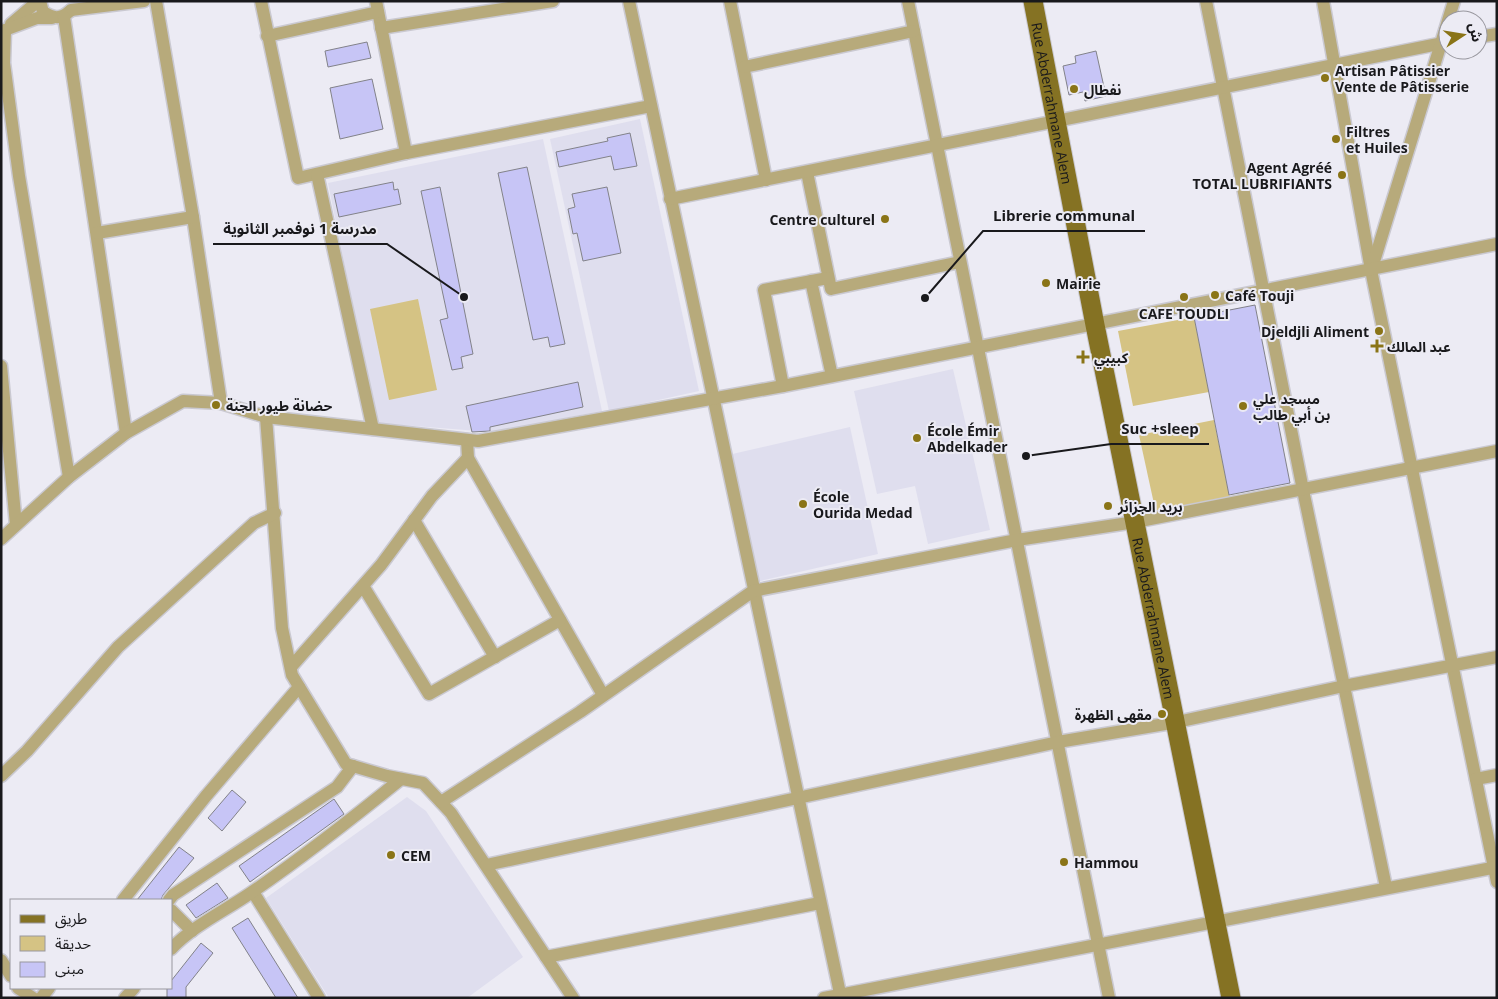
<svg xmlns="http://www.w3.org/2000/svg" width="1498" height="999" font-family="'Open Sans','Noto Sans Arabic',sans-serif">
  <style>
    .built { fill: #dfdeee }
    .green { fill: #d5c384 }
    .building { fill: #c7c5f6; stroke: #828289 }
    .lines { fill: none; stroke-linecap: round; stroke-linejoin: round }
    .minor-casing { stroke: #cac9d1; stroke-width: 15 }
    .primary-casing { stroke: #cac9d1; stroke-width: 21 }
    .minor { stroke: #b7aa7b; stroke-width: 12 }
    .primary { stroke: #857223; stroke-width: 19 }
    .poi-dot { fill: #8a7417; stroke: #ecebf4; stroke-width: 2 }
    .labels { text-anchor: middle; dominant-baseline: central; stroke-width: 4; stroke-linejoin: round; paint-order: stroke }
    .poi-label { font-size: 14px; font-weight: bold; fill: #19191c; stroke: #ecebf4; text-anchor: start }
    .street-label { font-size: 14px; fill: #19191c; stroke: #ecebf4 }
    .leader { fill: none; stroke: #19191c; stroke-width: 2 }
    .callout-dot { fill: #19191c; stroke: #ecebf4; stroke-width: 2 }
    .callout-label { font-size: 15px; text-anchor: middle; font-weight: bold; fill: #19191c; stroke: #ecebf4; stroke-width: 4; stroke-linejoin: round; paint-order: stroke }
  </style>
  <rect width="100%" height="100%" fill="#ecebf4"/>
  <g class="built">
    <path d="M640,119L699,391L609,411L550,139Z"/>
    <path d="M543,139L602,411L491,432L376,423L328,183Z"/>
    <path d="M953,369L990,530L928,544L915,486L877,494L854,391Z"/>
    <path d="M850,427L878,554L756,582L728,455Z"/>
    <path d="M407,797L426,811L523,957L467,998H329L266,898Z"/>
  </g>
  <g class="green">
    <path d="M418,299L437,390L389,400L370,309Z"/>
    <path d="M1194,317L1209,392L1133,406L1118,331Z"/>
    <path d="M1214,420L1230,499L1156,513L1139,435Z"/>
  </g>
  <g class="building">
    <path d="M367,42L371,58L328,67L325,51Z"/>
    <path d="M1096,51L1106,96L1085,101L1083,92L1069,95L1063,66L1076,63L1075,56Z"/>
    <path d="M372,79L383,129L340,139L330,88Z"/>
    <path d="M630,133L637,166L614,170L611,156L559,167L556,152L608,141L607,138Z"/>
    <path d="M527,167L565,344L550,347L548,337L533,340L498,173Z"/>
    <path d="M393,182L394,190L398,189L401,204L339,217L334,194Z"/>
    <path d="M440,187L473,354L461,357L463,368L452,370L440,320L448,318L421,191Z"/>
    <path d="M607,187L621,253L583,261L577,233L573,234L568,209L575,207L572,194Z"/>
    <path d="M1255,305L1290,483L1229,495L1194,317Z"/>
    <path d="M578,382L583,407L490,427V431L472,432L466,406Z"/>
    <path d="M232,790L246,802L222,831L208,818Z"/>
    <path d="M334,799L344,814L250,882L239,866Z"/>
    <path d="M179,847L194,858L163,895L161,900H137Z"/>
    <path d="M217,883L228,898L196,918L186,905Z"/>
    <path d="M248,918L298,998H276L232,928Z"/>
    <path d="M201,943L213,953L186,987V998H167V988H171V981Z"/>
  </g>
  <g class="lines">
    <defs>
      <g id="minor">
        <path d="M40,1L43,12C53,18 60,20 70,11"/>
        <path d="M156,1L193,217L221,403"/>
        <path d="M261,1L298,178L406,153L651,106"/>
        <path d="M376,1L406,153"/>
        <path d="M629,1L841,998"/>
        <path d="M730,1L766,180"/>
        <path d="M908,1L1109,998"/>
        <path d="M1206,1L1303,490L1386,887"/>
        <path d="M1323,1L1371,270L1497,882"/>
        <path d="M71,10L144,1"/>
        <path d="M64,17L126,433"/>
        <path d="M11,24L38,1"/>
        <path d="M381,28L553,1"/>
        <path d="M5,30L4,63L19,176L69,477"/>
        <path d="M5,30L37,18H52"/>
        <path d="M267,36L378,12"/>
        <path d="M1478,37L1497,34"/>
        <path d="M744,67L914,31"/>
        <path d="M807,172L831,289L960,262"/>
        <path d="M317,174L373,429"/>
        <path d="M670,199L1448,42"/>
        <path d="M97,233L193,217"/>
        <path d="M1372,268L1454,1"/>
        <path d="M811,281L832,376"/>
        <path d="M1,366L16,525"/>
        <path d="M783,386L764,290L828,278"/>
        <path d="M266,417L282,628L292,675L346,764L387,776L423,783L451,813L573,998"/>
        <path d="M467,440L468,458L603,695"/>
        <path d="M414,520L495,657"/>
        <path d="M1,539L69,477L126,433L183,401L221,403L266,417L478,441L783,386L1497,244"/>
        <path d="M363,586L429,694L560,620"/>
        <path d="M291,667L381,565L432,496L468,458"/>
        <path d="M1,776L27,751L118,647L254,523L275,513"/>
        <path d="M1476,779L1497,775"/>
        <path d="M441,802L580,712L753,591L1017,540L1135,522L1497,451"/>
        <path d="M486,865L1058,742L1177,722L1344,686L1497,657"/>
        <path d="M253,892L319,998"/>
        <path d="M123,900L206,796L299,687"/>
        <path d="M169,900L173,895L337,787L353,766"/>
        <path d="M171,910L192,931"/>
        <path d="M171,949C195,924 227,910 255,890C306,855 354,817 401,779"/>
        <path d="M546,957L820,903"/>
        <path d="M1,960L11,976"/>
        <path d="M18,988L33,998"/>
        <path d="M41,998L49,988"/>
        <path d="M125,998L134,988"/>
        <path d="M824,998C1048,954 1272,910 1497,867"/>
      </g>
      <g id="primary">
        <path id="s1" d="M1033,1L1095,325L1231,998"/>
      </g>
    </defs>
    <use href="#minor" class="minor-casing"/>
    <use href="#primary" class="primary-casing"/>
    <use href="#minor" class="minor"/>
    <use href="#primary" class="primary"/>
  </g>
  <g class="poi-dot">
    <circle cx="1325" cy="78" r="5"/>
    <circle cx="1074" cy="89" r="5"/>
    <circle cx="1336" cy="139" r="5"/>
    <circle cx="1342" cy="175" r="5"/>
    <circle cx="885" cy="219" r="5"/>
    <circle cx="1046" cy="283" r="5"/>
    <circle cx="1215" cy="295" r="5"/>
    <circle cx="1184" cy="297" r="5"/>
    <circle cx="1379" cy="331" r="5"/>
    <path d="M1374.5 338.5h5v5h5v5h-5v5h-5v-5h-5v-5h5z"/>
    <path d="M1080.5 349.5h5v5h5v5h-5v5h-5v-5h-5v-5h5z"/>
    <circle cx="216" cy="405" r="5"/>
    <circle cx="1243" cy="406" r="5"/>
    <circle cx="917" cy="438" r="5"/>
    <circle cx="803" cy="504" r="5"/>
    <circle cx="1108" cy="506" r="5"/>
    <circle cx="1162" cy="714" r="5"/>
    <circle cx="391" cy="855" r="5"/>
    <circle cx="1064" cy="862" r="5"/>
  </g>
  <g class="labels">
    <g class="poi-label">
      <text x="1335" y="70">Artisan Pâtissier<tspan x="1335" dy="16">Vente de Pâtisserie</tspan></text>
      <text x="1084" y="89">نفطال</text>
      <text x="1346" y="131">Filtres<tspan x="1346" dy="16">et Huiles</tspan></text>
      <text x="1332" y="167" text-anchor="end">Agent Agréé<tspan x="1332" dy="16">TOTAL LUBRIFIANTS</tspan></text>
      <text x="875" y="219" text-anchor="end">Centre culturel</text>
      <text x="1056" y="283">Mairie</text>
      <text x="1225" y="295">Café Touji</text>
      <text x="1184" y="313" text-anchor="middle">CAFE TOUDLI</text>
      <text x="1369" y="331" text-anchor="end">Djeldjli Aliment</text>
      <text x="1387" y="346">عبد المالك</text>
      <text x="1094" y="357">كبيبي</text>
      <text x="1253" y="398">مسجد علي<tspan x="1253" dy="16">بن أبي طالب</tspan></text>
      <text x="226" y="405">حضانة طيور الجنة</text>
      <text x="927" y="430">École Émir<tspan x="927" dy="16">Abdelkader</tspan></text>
      <text x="813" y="496">École<tspan x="813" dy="16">Ourida Medad</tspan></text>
      <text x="1118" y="506">بريد الجزائر</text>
      <text x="1152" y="714" text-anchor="end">مقهى الظهرة</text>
      <text x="401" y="855">CEM</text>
      <text x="1074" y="862">Hammou</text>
    </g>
    <g class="street-label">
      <text stroke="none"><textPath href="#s1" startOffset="104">Rue Abderrahmane Alem</textPath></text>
      <text stroke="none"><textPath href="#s1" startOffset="629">Rue Abderrahmane Alem</textPath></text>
    </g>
  </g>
  <path class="leader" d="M925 298L983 231H1145M464 297L387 244H213M1026 456L1111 444H1209"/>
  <g class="callout-dot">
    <circle cx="925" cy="298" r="5"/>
    <circle cx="464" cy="297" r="5"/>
    <circle cx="1026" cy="456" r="5"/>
  </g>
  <g class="callout-label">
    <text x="1064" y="221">Librerie communal</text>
    <text x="300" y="234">مدرسة 1 نوفمبر الثانوية</text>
    <text x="1160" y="434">Suc +sleep</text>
  </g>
  <rect width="1498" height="999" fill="none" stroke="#19191c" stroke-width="5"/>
  <rect x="10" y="899" width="162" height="90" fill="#ecebf4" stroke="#98979e"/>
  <rect x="20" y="915" width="25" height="8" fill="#857223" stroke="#98979e"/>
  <text x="55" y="924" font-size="15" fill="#19191c">طريق</text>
  <rect x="20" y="936" width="25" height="15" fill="#d5c384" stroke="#98979e"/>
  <text x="55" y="949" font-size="15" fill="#19191c">حديقة</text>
  <rect x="20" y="962" width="25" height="15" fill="#c7c5f6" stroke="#98979e"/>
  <text x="55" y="974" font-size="15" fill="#19191c">مبنى</text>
  <g transform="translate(1463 35) rotate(78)"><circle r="24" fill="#ecebf4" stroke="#98979e"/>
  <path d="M0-4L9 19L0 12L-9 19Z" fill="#8a7417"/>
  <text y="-8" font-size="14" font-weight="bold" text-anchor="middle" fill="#19191c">ش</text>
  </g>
</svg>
